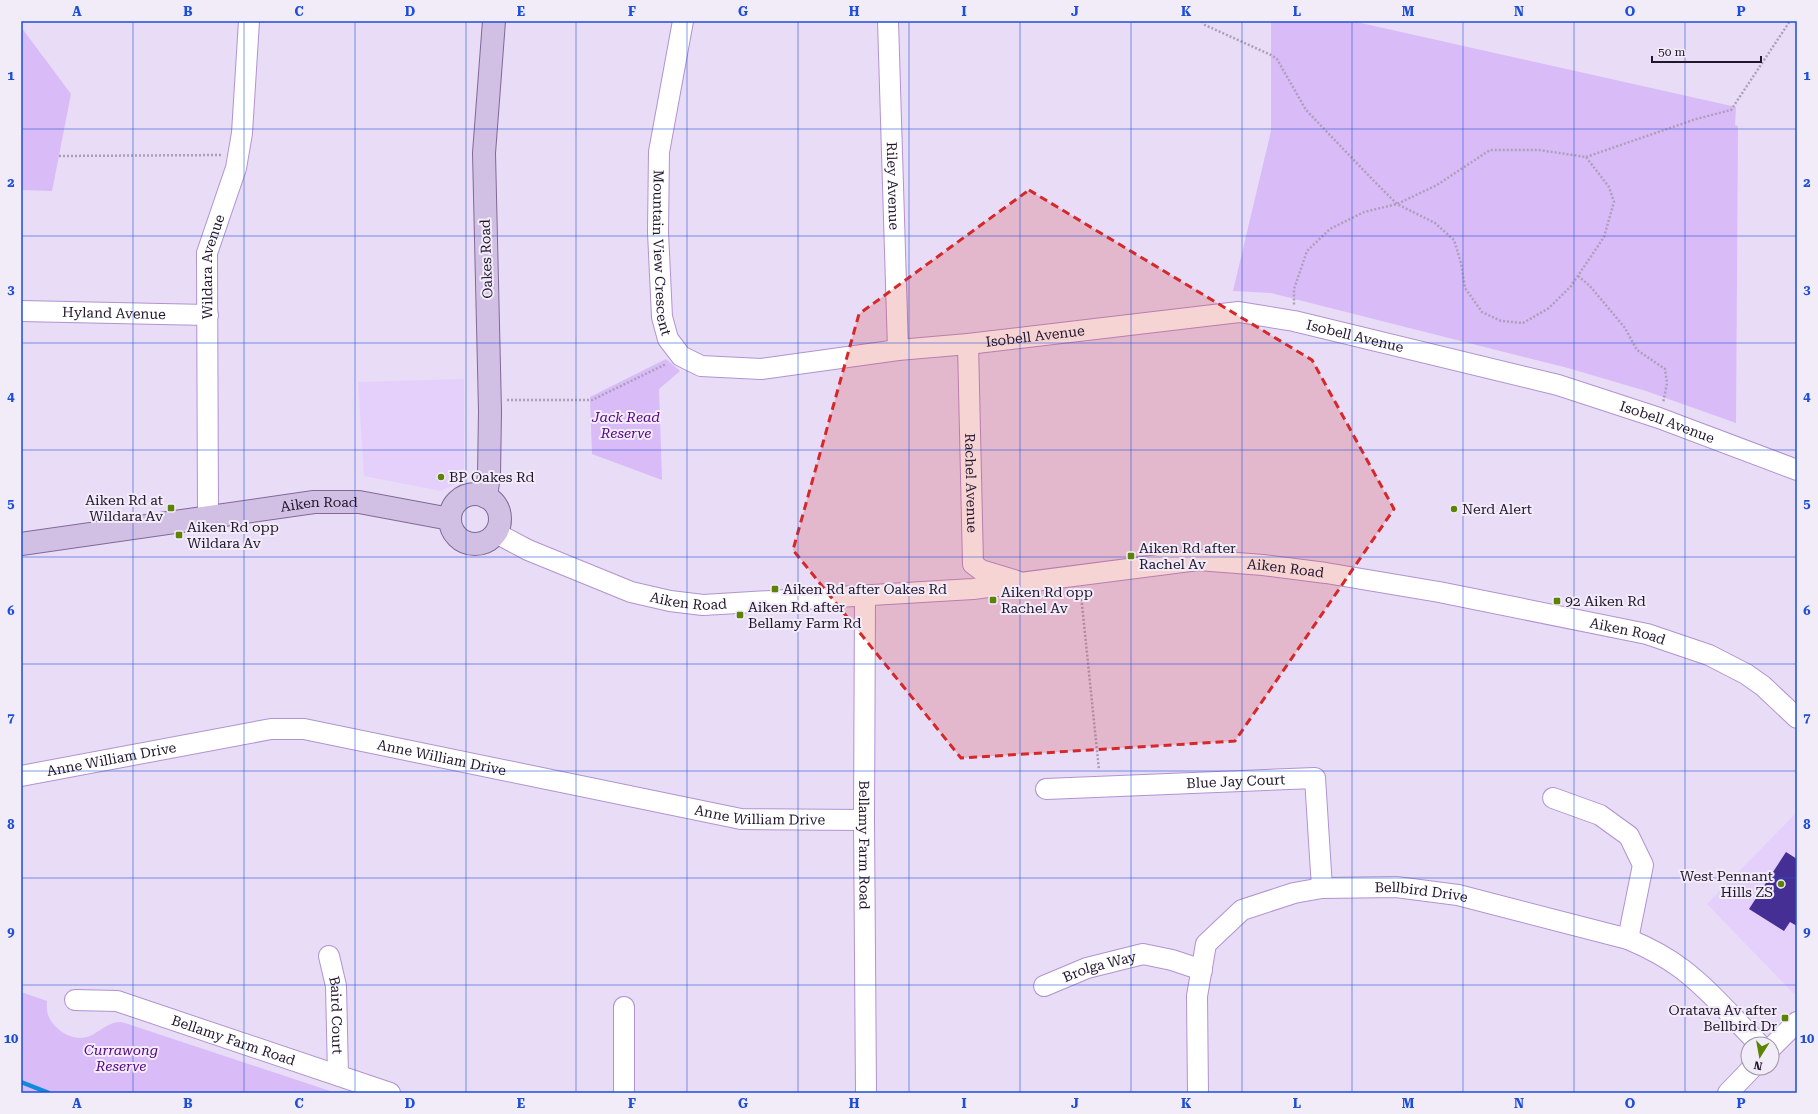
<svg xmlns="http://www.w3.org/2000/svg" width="1818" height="1114" font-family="'Roboto Serif',serif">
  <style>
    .built { fill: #e5d0fb }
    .green { fill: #d9bbf8 }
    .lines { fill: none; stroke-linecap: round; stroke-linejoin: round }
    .stream { stroke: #1189dd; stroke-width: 4.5 }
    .building { fill: #452f94 }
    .minor-casing { stroke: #b293d0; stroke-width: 22 }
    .major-casing { stroke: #816998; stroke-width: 24 }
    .path { stroke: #aca0b9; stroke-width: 2.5; stroke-dasharray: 2 2; stroke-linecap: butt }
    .minor { stroke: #fff; stroke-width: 20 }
    .major { stroke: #d2c0e4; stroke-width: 22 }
    .marked { fill: #d62828; fill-opacity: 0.2; stroke: #d62828; stroke-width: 3; stroke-dasharray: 8 5; stroke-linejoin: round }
    .grid { fill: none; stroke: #1d4ed8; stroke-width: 1; stroke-opacity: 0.55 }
    .poi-dot { fill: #5d8304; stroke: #f2ecf9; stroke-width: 1.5 }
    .labels { text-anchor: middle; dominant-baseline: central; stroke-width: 4; stroke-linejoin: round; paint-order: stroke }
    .street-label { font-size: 14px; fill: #22162d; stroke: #f2ecf9 }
    .park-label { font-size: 14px; font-style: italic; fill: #580087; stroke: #f2ecf9 }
    .poi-label { font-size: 14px; fill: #22162d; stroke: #f2ecf9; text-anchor: start }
    .neatline { fill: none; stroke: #1d4ed8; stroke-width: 1.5 }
    .grid-label { font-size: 13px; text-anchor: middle; font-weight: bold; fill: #1d4ed8 }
  </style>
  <rect width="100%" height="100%" fill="#e8dcf6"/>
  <g class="built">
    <path d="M464,379V468L457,483L441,491L364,476L358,382Z"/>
    <path d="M1797,812V991L1794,994L1707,904Z"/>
  </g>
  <g class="green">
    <path d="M1271,21H1352L1736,107L1735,125L1738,126L1736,423L1646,391L1568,368L1271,293L1233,291L1271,131Z"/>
    <path d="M21,27L71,94L52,191L21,190Z"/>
    <path d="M666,359L680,371L659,389L662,480L592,454L590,397Z"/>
    <path d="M21,992L47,1001C46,1012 48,1018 55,1026C66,1037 80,1042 94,1034C102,1029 109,1023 119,1022C123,1022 128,1024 131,1025L336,1093H21Z"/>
  </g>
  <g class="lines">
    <path class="stream" d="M21,1082L49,1093"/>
  </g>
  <path class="building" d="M1786,852L1797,859V926L1790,922L1784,931L1749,909Z"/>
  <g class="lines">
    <defs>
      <g id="minor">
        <path id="s1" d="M683,21L659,152L658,232L662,317L668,339L681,356L701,366L761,369L898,350L968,344L1239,312L1294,321L1558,385L1659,418L1797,470"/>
        <path id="s2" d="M888,21L898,350"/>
        <path id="s3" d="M21,311L208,315"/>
        <path id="s4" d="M968,344L973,564L981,570L1017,581"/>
        <path id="s5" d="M208,518L207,253L236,168L242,133L249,21"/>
        <path id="s6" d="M496,533L528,550L631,592L670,601L703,605L973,589L1198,560L1263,565L1326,573L1439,592L1647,634L1709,655L1746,674L1763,686L1797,718"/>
        <path id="s7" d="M865,596L864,820L866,1093"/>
        <path id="s8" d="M21,776L271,729H304L741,819L864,820"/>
        <path id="s9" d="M1046,789L1315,778L1322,888"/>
        <path d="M1553,798L1600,815L1629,836L1643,865L1628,939"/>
        <path id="s10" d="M329,956L336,986L338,1075"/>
        <path id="s11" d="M1044,986L1087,968L1143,954L1172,960L1202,970"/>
        <path id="s12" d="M75,1000L117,1001L390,1093"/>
        <path d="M1772,1047L1797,1022"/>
        <path d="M624,1093V1007"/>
        <path id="s13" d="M1198,1093L1197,996L1206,944L1242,910L1294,893L1322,888L1396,887L1458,895L1628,939C1647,947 1665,956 1682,969C1710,990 1734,1019 1759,1044"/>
        <path d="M1728,1093L1752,1068"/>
      </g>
      <g id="major">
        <circle cx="475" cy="519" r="25"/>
        <path d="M486,497L489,475L490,411L484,153L494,21"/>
        <path id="s14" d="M21,544L314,502H359L450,519"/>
      </g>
    </defs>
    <use href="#minor" class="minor-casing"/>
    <use href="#major" class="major-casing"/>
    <g class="path">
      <path d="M1202,21L1205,25L1271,55L1277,59L1306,110L1373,180L1397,204L1435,223L1454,240L1461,263L1465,288L1482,312L1501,321L1523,323L1549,308L1571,286L1604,237L1614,202L1609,187L1586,157L1539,150H1490L1437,185L1397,204L1364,212L1330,229L1307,251L1294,289V305"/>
      <path d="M59,156L222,155"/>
      <path d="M1586,157L1696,119L1731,110L1790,21"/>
      <path d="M1578,276L1590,286L1625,328L1637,350L1665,369L1667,383L1663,403"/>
      <path d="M507,400H592L666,364"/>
      <path d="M1081,595L1099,770"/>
    </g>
    <use href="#minor" class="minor"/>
    <use href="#major" class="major"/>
  </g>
  <path class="marked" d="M1029,190L1312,360L1394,509L1235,741L961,758L793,550L859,314Z"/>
  <path class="grid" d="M133,21V1093M244,21V1093M355,21V1093M466,21V1093M576,21V1093M687,21V1093M798,21V1093M909,21V1093M1020,21V1093M1131,21V1093M1242,21V1093M1352,21V1093M1463,21V1093M1574,21V1093M1685,21V1093M21,129H1797M21,236H1797M21,343H1797M21,450H1797M21,557H1797M21,664H1797M21,771H1797M21,878H1797M21,985H1797"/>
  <g class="poi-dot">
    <circle cx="441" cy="477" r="4"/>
    <rect x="167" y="504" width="8" height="8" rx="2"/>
    <circle cx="1454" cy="509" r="4"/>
    <rect x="175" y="531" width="8" height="8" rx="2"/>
    <rect x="1127" y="552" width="8" height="8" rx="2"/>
    <rect x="771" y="585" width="8" height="8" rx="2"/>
    <rect x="989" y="596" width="8" height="8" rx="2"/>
    <rect x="1553" y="597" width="8" height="8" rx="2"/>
    <rect x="736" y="611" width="8" height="8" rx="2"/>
    <circle cx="1781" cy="884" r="4"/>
    <rect x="1781" y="1014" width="8" height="8" rx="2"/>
  </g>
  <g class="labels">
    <g class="street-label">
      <text stroke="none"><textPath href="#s2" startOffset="165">Riley Avenue</textPath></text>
      <text stroke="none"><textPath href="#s1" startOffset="234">Mountain View Crescent</textPath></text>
      <text transform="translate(486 259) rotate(-92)">Oakes Road</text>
      <text stroke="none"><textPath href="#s5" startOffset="252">Wildara Avenue</textPath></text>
      <text stroke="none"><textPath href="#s3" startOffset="93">Hyland Avenue</textPath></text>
      <text stroke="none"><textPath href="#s1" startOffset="701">Isobell Avenue</textPath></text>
      <text stroke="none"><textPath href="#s1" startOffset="1025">Isobell Avenue</textPath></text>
      <text stroke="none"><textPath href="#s1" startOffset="1349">Isobell Avenue</textPath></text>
      <text stroke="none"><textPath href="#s4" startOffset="139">Rachel Avenue</textPath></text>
      <text stroke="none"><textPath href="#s14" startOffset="301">Aiken Road</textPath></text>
      <text stroke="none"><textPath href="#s6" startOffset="806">Aiken Road</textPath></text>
      <text stroke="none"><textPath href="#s6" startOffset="206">Aiken Road</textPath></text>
      <text stroke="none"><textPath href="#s6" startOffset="1154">Aiken Road</textPath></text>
      <text stroke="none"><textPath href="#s8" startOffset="428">Anne William Drive</textPath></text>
      <text stroke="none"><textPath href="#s8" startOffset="92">Anne William Drive</textPath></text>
      <text stroke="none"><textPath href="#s9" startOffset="190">Blue Jay Court</textPath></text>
      <text stroke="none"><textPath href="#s8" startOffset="752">Anne William Drive</textPath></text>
      <text stroke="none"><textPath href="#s7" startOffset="249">Bellamy Farm Road</textPath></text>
      <text stroke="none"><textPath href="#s13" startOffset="382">Bellbird Drive</textPath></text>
      <text stroke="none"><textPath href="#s11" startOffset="59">Brolga Way</textPath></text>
      <text stroke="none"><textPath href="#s10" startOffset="60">Baird Court</textPath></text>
      <text stroke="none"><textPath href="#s12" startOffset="165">Bellamy Farm Road</textPath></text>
    </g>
    <g class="park-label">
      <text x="626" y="417">Jack Read<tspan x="626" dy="16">Reserve</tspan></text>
      <text x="121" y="1050">Currawong<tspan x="121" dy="16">Reserve</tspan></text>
    </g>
    <g class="poi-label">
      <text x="449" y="477">BP Oakes Rd</text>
      <text x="163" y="500" text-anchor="end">Aiken Rd at<tspan x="163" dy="16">Wildara Av</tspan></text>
      <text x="1462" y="509">Nerd Alert</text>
      <text x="187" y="527">Aiken Rd opp<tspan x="187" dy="16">Wildara Av</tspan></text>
      <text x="1139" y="548">Aiken Rd after<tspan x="1139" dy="16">Rachel Av</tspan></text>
      <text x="783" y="589">Aiken Rd after Oakes Rd</text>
      <text x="1001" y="592">Aiken Rd opp<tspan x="1001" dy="16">Rachel Av</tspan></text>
      <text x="1565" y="601">92 Aiken Rd</text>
      <text x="748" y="607">Aiken Rd after<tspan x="748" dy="16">Bellamy Farm Rd</tspan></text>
      <text x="1773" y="876" text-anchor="end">West Pennant<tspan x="1773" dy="16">Hills ZS</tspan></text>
      <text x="1777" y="1010" text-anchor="end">Oratava Av after<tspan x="1777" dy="16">Bellbird Dr</tspan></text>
    </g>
  </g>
  <rect width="1818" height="1114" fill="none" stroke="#f2ecf9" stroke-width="44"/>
  <g transform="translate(1760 1056) rotate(191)"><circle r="19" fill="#f2ecf9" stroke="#9f96a7"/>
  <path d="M0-3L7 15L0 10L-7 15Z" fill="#5d8304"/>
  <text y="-6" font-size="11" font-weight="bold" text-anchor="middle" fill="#22162d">N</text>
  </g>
  <path d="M1652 56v6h109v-6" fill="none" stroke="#22162d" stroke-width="2"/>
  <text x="1658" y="56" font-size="12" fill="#22162d" stroke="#f2ecf9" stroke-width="3" paint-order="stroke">50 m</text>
  <rect x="22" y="22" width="1774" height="1070" class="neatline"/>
  <g class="grid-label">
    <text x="77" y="16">A</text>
    <text x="188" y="16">B</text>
    <text x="299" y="16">C</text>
    <text x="410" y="16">D</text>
    <text x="521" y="16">E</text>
    <text x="632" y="16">F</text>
    <text x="743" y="16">G</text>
    <text x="854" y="16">H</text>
    <text x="964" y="16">I</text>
    <text x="1075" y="16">J</text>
    <text x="1186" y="16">K</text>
    <text x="1297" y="16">L</text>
    <text x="1408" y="16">M</text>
    <text x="1519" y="16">N</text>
    <text x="1630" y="16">O</text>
    <text x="1741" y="16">P</text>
    <text x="11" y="80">1</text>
    <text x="1807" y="80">1</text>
    <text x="11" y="187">2</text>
    <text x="1807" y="187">2</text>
    <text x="11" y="294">3</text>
    <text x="1807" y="294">3</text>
    <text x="11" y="401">4</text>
    <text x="1807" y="401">4</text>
    <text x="11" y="508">5</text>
    <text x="1807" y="508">5</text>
    <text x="11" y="615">6</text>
    <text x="1807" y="615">6</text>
    <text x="11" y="722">7</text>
    <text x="1807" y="722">7</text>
    <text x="11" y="829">8</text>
    <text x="1807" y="829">8</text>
    <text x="11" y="936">9</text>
    <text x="1807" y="936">9</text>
    <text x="11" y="1043">10</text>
    <text x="1807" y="1043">10</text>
    <text x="77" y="1108">A</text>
    <text x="188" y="1108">B</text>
    <text x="299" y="1108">C</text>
    <text x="410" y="1108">D</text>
    <text x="521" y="1108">E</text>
    <text x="632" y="1108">F</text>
    <text x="743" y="1108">G</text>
    <text x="854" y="1108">H</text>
    <text x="964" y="1108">I</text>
    <text x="1075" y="1108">J</text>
    <text x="1186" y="1108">K</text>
    <text x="1297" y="1108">L</text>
    <text x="1408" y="1108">M</text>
    <text x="1519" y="1108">N</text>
    <text x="1630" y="1108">O</text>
    <text x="1741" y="1108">P</text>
  </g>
</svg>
